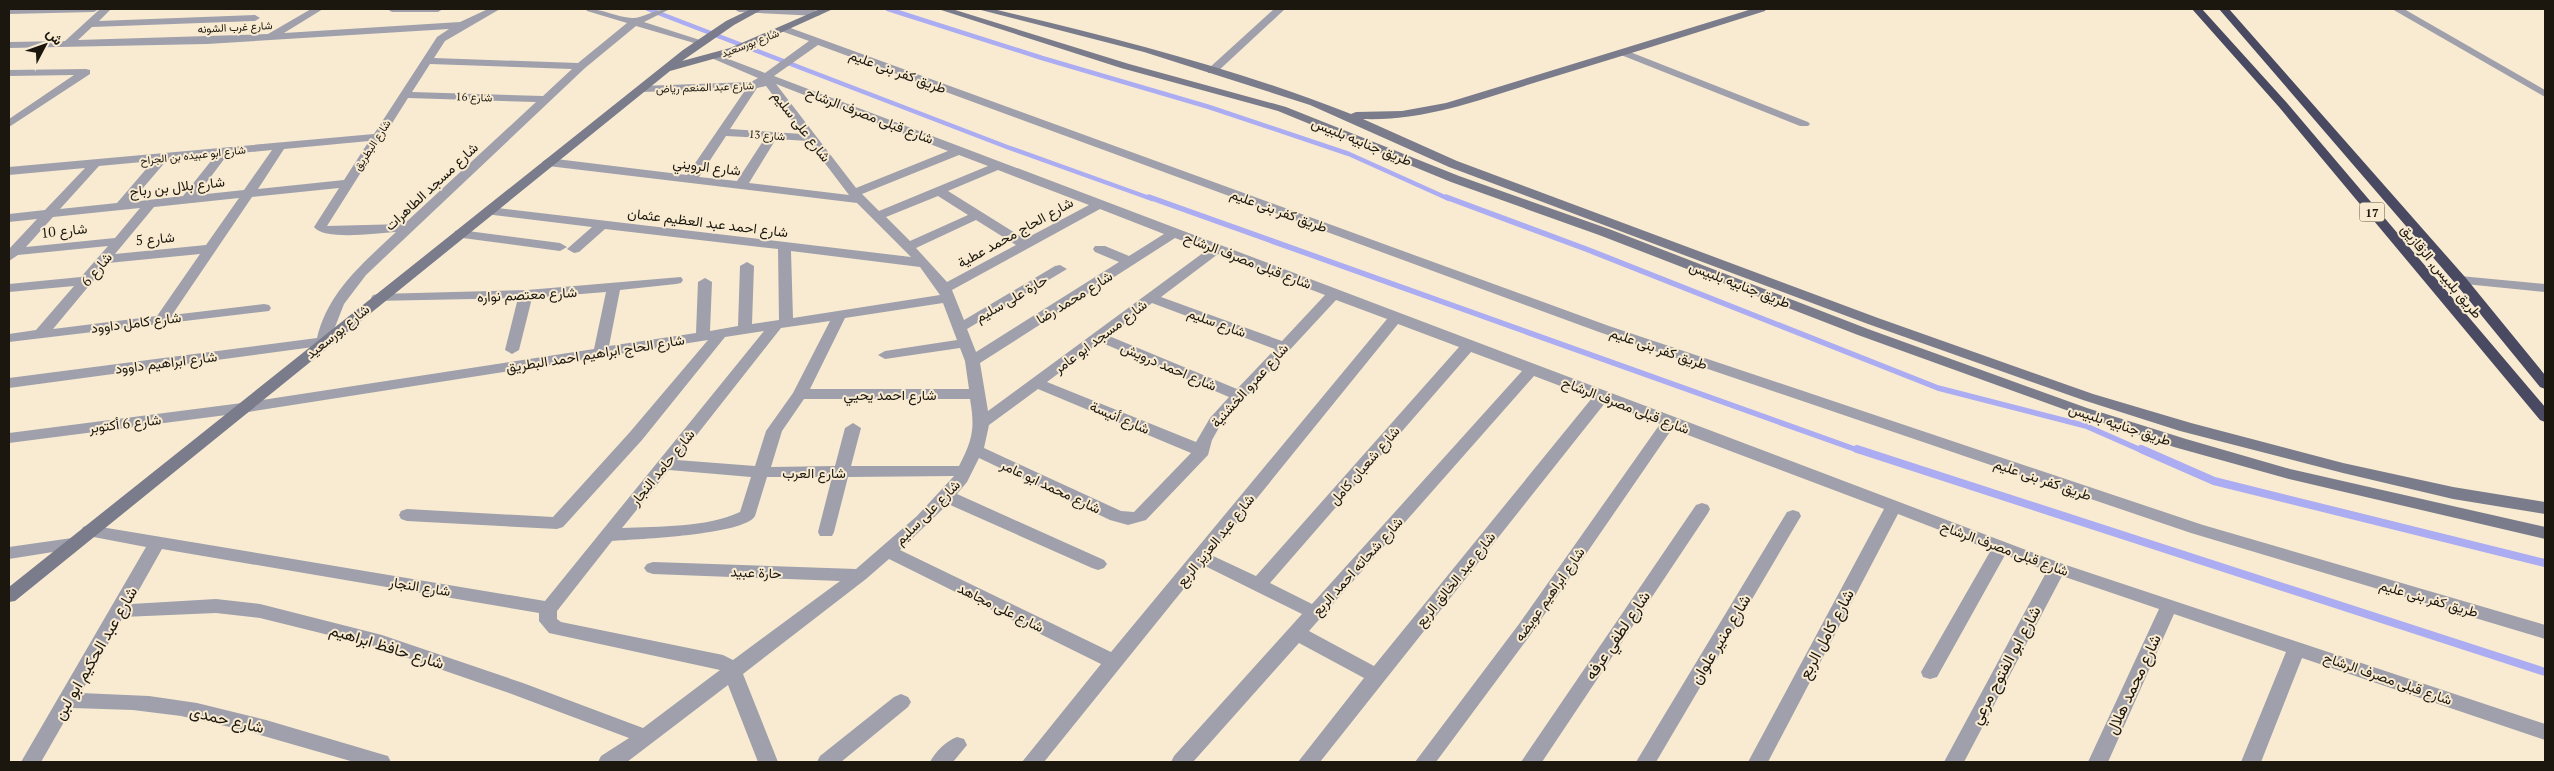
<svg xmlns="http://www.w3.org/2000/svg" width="2554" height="771" font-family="'PT Serif',Vazirmatn,serif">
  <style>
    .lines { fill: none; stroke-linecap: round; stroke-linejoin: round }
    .stream-far2 { stroke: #abacf2; stroke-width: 4.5 }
    .stream-far1 { stroke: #abacf2; stroke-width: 5.5 }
    .stream { stroke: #abacf2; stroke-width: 8 }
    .street { fill: #9fa0ab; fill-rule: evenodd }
    .secondary { fill: #7a7b8b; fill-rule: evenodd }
    .highway { fill: #494a61; fill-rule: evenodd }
    .labels { text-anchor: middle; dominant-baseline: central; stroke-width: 4; stroke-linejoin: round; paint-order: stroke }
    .far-street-label { font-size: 11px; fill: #1c170e; stroke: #f8ebd1 }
    .shield { fill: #f8ebd1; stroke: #5e5748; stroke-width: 1 }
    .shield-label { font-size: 12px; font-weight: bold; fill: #1c170e }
    .street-label { font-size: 14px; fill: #1c170e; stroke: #f8ebd1 }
    .near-street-label { font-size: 16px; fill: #1c170e; stroke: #f8ebd1 }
  </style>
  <rect width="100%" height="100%" fill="#f8ebd1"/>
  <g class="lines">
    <g class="stream-far2">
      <path d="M648,9L1007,147L1152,199"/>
      <path d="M888,9L1042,58L1209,107L1349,154L1449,199"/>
    </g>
    <g class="stream-far1">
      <path d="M1149,197L1860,451"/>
      <path d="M1446,197L1586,249L1938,388L2086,426L2143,451"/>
    </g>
    <g class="stream">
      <path d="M1857,449L2545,672"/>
      <path d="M2141,449L2214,481L2545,563"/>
    </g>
    <g class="street">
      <path d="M9,9H99L94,12L9,14Z"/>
      <path d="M100,9H111L99,21L255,15L260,18L255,21L92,27L78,40L268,34L311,9H323L284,33L460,22L488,9H500L445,41L434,58L578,63L627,23L587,11L586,9C604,9 616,17 632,18C640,19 655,9 670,9L644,22L706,42L701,45L636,26L585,68L366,275L344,304L328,345L9,388V378L317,338C328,292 362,264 396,232C377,233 325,241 314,227L339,188L252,197L172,315L264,304L269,305L271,308L269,311L9,342V334L36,330L74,286L9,292V284L81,277L108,246L18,255L9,261V249L37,219L9,222V214L45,210L85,168L9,175V167L374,134L437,37L449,29L207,44L9,48V42L65,41ZM430,64L572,69L543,96L412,92ZM408,98L536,102L404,224L327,226ZM369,141L344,180L258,189L284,149ZM272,150L244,190L197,195L228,154ZM215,156L183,196L131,202L167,160ZM153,161L117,203L60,209L99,166ZM239,198L206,245L115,254L154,207ZM140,208L115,238L26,247L53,217ZM200,254L157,316L53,329L108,263Z"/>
      <path d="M387,9H443L438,12H392Z"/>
      <path d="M734,9C748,8 815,6 823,13L818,16L739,12Z"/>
      <path d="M1274,9H1285L1216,73H1208V69Z"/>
      <path d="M2392,9H2404L2545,90V97Z"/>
      <path d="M785,26L1609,326L2203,525L2545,625V639L2191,533L1599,332L818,45L774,76L2063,564L2545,724V740L2302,658L2261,762H2241L2286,652L2174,614L2108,762H2088L2159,609L2062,576L1964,762H1944L2047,571L2005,555L1937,677L1930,679L1923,677L1921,672L1991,550L1898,514L1768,762H1748L1884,509L1672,429L1531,634L1436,762H1415L1519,624L1660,424L1605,403L1320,762H1298L1364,678L1299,643L1193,762H1171L1174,756L1302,614L1203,565L1044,762H1022L1101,664L889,559L866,579L743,674L778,762H758L728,685L627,762H598L601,756L629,738L509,693L373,646L260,618L216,613L123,617L81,693L149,696L197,703L266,720L381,754L388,756L391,762H354L243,730L181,716L133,710L72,708L41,762H21L146,547L83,535L81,531L83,527L89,525L545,601L764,331L725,337L642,440L563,527L557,529L407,521L401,519L399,515L401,511L407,509L553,517L630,432L708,340L242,413L9,443V433L242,403L594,349L606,292L532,298L519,350L512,354L505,350L518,298L373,301L371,298L373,295L378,294L527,290L681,277L683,280L681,283L676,284L620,290L609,346L696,333L698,282L705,278L712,282L710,331L738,326L740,266L747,262L754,266L752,324L779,320L778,249L605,229L579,252L574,253L567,249L592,227L485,214L483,211L485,208L489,207L911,257L857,203L548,166L542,162L548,158L687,175L746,89L641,92L636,89L641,86L751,82L758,78L709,57L710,55H718L765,73L809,41L781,31L780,29ZM776,84L948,151L856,188ZM766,86L802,134L730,129L757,88ZM726,136L765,138L737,181L699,177ZM776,139L808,141L849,195L749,183ZM959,155L988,166L879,211L862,194ZM998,170L1089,205L1025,239L948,191ZM938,196L968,215L910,241L886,217ZM1100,209L1164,234L1129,256L1105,246H1095L1093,249L1095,252L1119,262L976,352L967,329L1067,269L1060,265L1055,266L964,320L952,290ZM976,220L1016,245L947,282L916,248ZM1175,238L1207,250L988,411L980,363ZM791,251L920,267L940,295L793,318ZM1218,254L1325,295L1282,341L1161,297ZM1336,300L1387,319L1111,652L900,550L948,504L1092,568L1098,570L1104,568L1107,564L1104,560L957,494L967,482L979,458L1110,520L1128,525L1146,520L1208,455L1212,440L1221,424ZM943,303L957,340L885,351L878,355L885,359L960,348L965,361L969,389H810L845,318ZM1152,303L1275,349L1237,389L1109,336ZM830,321L793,393L766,431L755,466L677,460L781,328ZM1398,324L1459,347L1256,576L1211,555ZM1100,342L1229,397L1210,418L1196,442L1047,382ZM1471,352L1522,371L1312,604L1270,583ZM1534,376L1592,398L1374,666L1309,631ZM1038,389L1191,453L1134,512L1121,511L984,448L989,425ZM804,399H970C975,428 973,439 959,466H851L861,428L853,423L845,428L835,466L771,467L782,431ZM669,470L751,477L740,512C705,528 660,526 622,528ZM954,476L917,516L856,569L653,562L647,564L644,568L647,572L653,574L840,581L733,660L723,655L561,622L557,619V611L612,541C637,539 744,535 755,516L767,477H832L818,532L820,536H832L834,532L848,477ZM162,549L539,613V621L549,633L720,670L643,728L523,683L382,635L260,604L216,599L131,604Z"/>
      <path d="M1625,50L1808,122L1810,124L1808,126H1800L1621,55L1620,53Z"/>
      <path d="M86,69L90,70V74L9,127V119L74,75L9,76V70Z"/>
      <path d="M460,230L560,243L567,247L560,251L455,237L454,234L455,231Z"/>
      <path d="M2460,276L2545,284V292L2455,283L2453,280Z"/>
      <path d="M1702,503L1708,505L1710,509L1708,513L1542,762H1521L1696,505Z"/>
      <path d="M1793,510L1799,512L1801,516L1656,762H1636L1787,512Z"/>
      <path d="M72,538L78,540L81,544L78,548L9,559V547Z"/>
      <path d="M901,694L908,697L911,702L908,707L841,762H817L820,756L894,697Z"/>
      <path d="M957,737L964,739L967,745L953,762H930C935,752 946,741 957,737Z"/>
    </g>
    <g class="secondary">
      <path d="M751,9H763L734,25L682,61L730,48L820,9H833L738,52L670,71L15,601L9,602V587L683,50L726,21Z"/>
      <path d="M938,9H952L1129,64L1286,107L1459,176L1609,229L1868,329L2087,408L2186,439L2290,469L2545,527V539L2289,479L2174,447L2077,414L1858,335L1599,235L1451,182L1278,111L1121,68Z"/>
      <path d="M977,9H993C1114,38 1235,68 1351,114L1356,112L1402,111L1446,103L1752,9H1766L1765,11C1690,35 1615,58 1540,81C1482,99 1425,121 1363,119L1457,161L1878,318L2093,394L2191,423L2343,463L2453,487L2545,502V514L2453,499L2343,473L2180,431L2083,400L1868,324L1449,167L1310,105L1144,52Z"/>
    </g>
    <g class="highway">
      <path d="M2192,9H2202L2287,103L2545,407V422L2540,420L2279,107Z"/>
      <path d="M2219,9H2229L2465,277L2545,375V389L2540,387L2455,283Z"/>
    </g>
  </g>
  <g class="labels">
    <g class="far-street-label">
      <text transform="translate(235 27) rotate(-3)">شارع غرب الشونه</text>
      <text transform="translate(750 43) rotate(-21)">شارع بورسعيد</text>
      <text transform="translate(705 87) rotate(-2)">شارع عبد المنعم رياض</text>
      <text transform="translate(474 97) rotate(2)">شارع 16</text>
      <text transform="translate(767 135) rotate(4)">شارع 13</text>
      <text transform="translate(372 145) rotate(-57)">شارع البطريق</text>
      <text transform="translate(193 155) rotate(-6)">شارع ابو عبيده بن الجراح</text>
    </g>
    <rect class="shield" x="2359.5" y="202.5" width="25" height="19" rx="4"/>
    <g class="shield-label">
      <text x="2372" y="212">17</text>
    </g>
    <g class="street-label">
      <text transform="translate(898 71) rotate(20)">طريق كفر بنى عليم</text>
      <text transform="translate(870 115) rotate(21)">شارع قبلى مصرف الرشاح</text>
      <text transform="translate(802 126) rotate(52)">شارع على سليم</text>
      <text transform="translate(1362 141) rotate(22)">طريق جنابيه بلبيس</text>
      <text transform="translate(707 166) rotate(7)">شارع الرويني</text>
      <text transform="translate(177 186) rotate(-6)">شارع بلال بن رباح</text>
      <text transform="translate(431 186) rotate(-43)">شارع مسجد الطاهرات</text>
      <text transform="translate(1279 210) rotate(20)">طريق كفر بنى عليم</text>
      <text transform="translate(708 222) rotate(7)">شارع احمد عبد العظيم عثمان</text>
      <text transform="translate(64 230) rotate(-6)">شارع 10</text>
      <text transform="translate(1015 232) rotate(-29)">شارع الحاج محمد عطية</text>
      <text transform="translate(155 238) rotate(-5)">شارع 5</text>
      <text transform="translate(1248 260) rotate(21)">شارع قبلى مصرف الرشاح</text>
      <text transform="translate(96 269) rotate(-50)">شارع 6</text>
      <text transform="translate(2442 271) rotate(50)">طريق بلبيس, الزقازيق</text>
      <text transform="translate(1740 284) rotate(21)">طريق جنابيه بلبيس</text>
      <text transform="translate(527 294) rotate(-3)">شارع معتصم نواره</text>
      <text transform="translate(1074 297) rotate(-32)">شارع محمد رضا</text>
      <text transform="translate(1011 298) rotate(-30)">حارة على سليم</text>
      <text transform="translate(136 322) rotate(-7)">شارع كامل داوود</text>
      <text transform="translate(1217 322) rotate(20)">شارع سليم</text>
      <text transform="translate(337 331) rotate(-39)">شارع بورسعيد</text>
      <text transform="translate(1100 336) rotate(-37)">شارع مسجد ابو عامر</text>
      <text transform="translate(1659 348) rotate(19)">طريق كفر بنى عليم</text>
      <text transform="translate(595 353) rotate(-9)">شارع الحاج ابراهيم احمد البطريق</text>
      <text transform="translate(166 362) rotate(-7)">شارع ابراهيم داوود</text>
      <text transform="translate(1169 366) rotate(23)">شارع احمد درويش</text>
      <text transform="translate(1249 385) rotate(-48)">شارع عمرو الخشنية</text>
      <text x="890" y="394">شارع احمد يحيي</text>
      <text transform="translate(1626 405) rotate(21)">شارع قبلى مصرف الرشاح</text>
      <text transform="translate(1120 417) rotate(23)">شارع أنيسة</text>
      <text transform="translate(125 423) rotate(-7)">شارع 6 أكتوبر</text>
      <text transform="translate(2120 424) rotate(18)">طريق جنابيه بلبيس</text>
      <text transform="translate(1364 465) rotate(-49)">شارع شعبان كامل</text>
      <text transform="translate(662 467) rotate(-51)">شارع حامد النجار</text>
      <text x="814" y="472">شارع العرب</text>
      <text transform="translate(2043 479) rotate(19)">طريق كفر بنى عليم</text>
      <text transform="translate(1051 486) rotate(25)">شارع محمد ابو عامر</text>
      <text transform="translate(927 512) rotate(-45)">شارع على سليم</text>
      <text transform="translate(1215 540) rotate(-51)">شارع عبد العزيز الربع</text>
      <text transform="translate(2005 548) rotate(20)">شارع قبلى مصرف الرشاح</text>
      <text transform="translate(1357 566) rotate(-48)">شارع شحاته احمد الربع</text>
      <text transform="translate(756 572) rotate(2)">حارة عبيد</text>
      <text transform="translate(1455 579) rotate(-51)">شارع عبد الخالق الربع</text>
      <text transform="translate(420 586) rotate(9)">شارع النجار</text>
      <text transform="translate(1549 594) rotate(-55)">شارع ابراهيم عويضه</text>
      <text transform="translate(2429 598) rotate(16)">طريق كفر بنى عليم</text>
      <text transform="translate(1001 607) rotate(26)">شارع على مجاهد</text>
      <text transform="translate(2388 678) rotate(19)">شارع قبلى مصرف الرشاح</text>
    </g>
    <g class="near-street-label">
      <text transform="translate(1826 634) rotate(-62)">شارع كامل الربع</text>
      <text transform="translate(1617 635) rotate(-56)">شارع لطفي عرفه</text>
      <text transform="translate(1720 639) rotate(-59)">شارع منير علوان</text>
      <text transform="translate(387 646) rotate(17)">شارع حافظ ابراهيم</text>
      <text transform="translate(95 653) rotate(-60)">شارع عبد الحكيم ابو لبن</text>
      <text transform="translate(2005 665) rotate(-62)">شارع ابو الفتوح مرعي</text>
      <text transform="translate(2133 684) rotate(-65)">شارع محمد هلال</text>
      <text transform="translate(227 719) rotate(13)">شارع حمدى</text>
    </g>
  </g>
  <rect width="2554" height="771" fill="none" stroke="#1c170e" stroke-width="20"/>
  <g transform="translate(45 45) rotate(49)" stroke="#f8ebd1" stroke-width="4" paint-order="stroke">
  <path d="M0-4L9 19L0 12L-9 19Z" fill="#1c170e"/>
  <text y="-8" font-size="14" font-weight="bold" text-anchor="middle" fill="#1c170e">ش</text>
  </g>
</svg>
